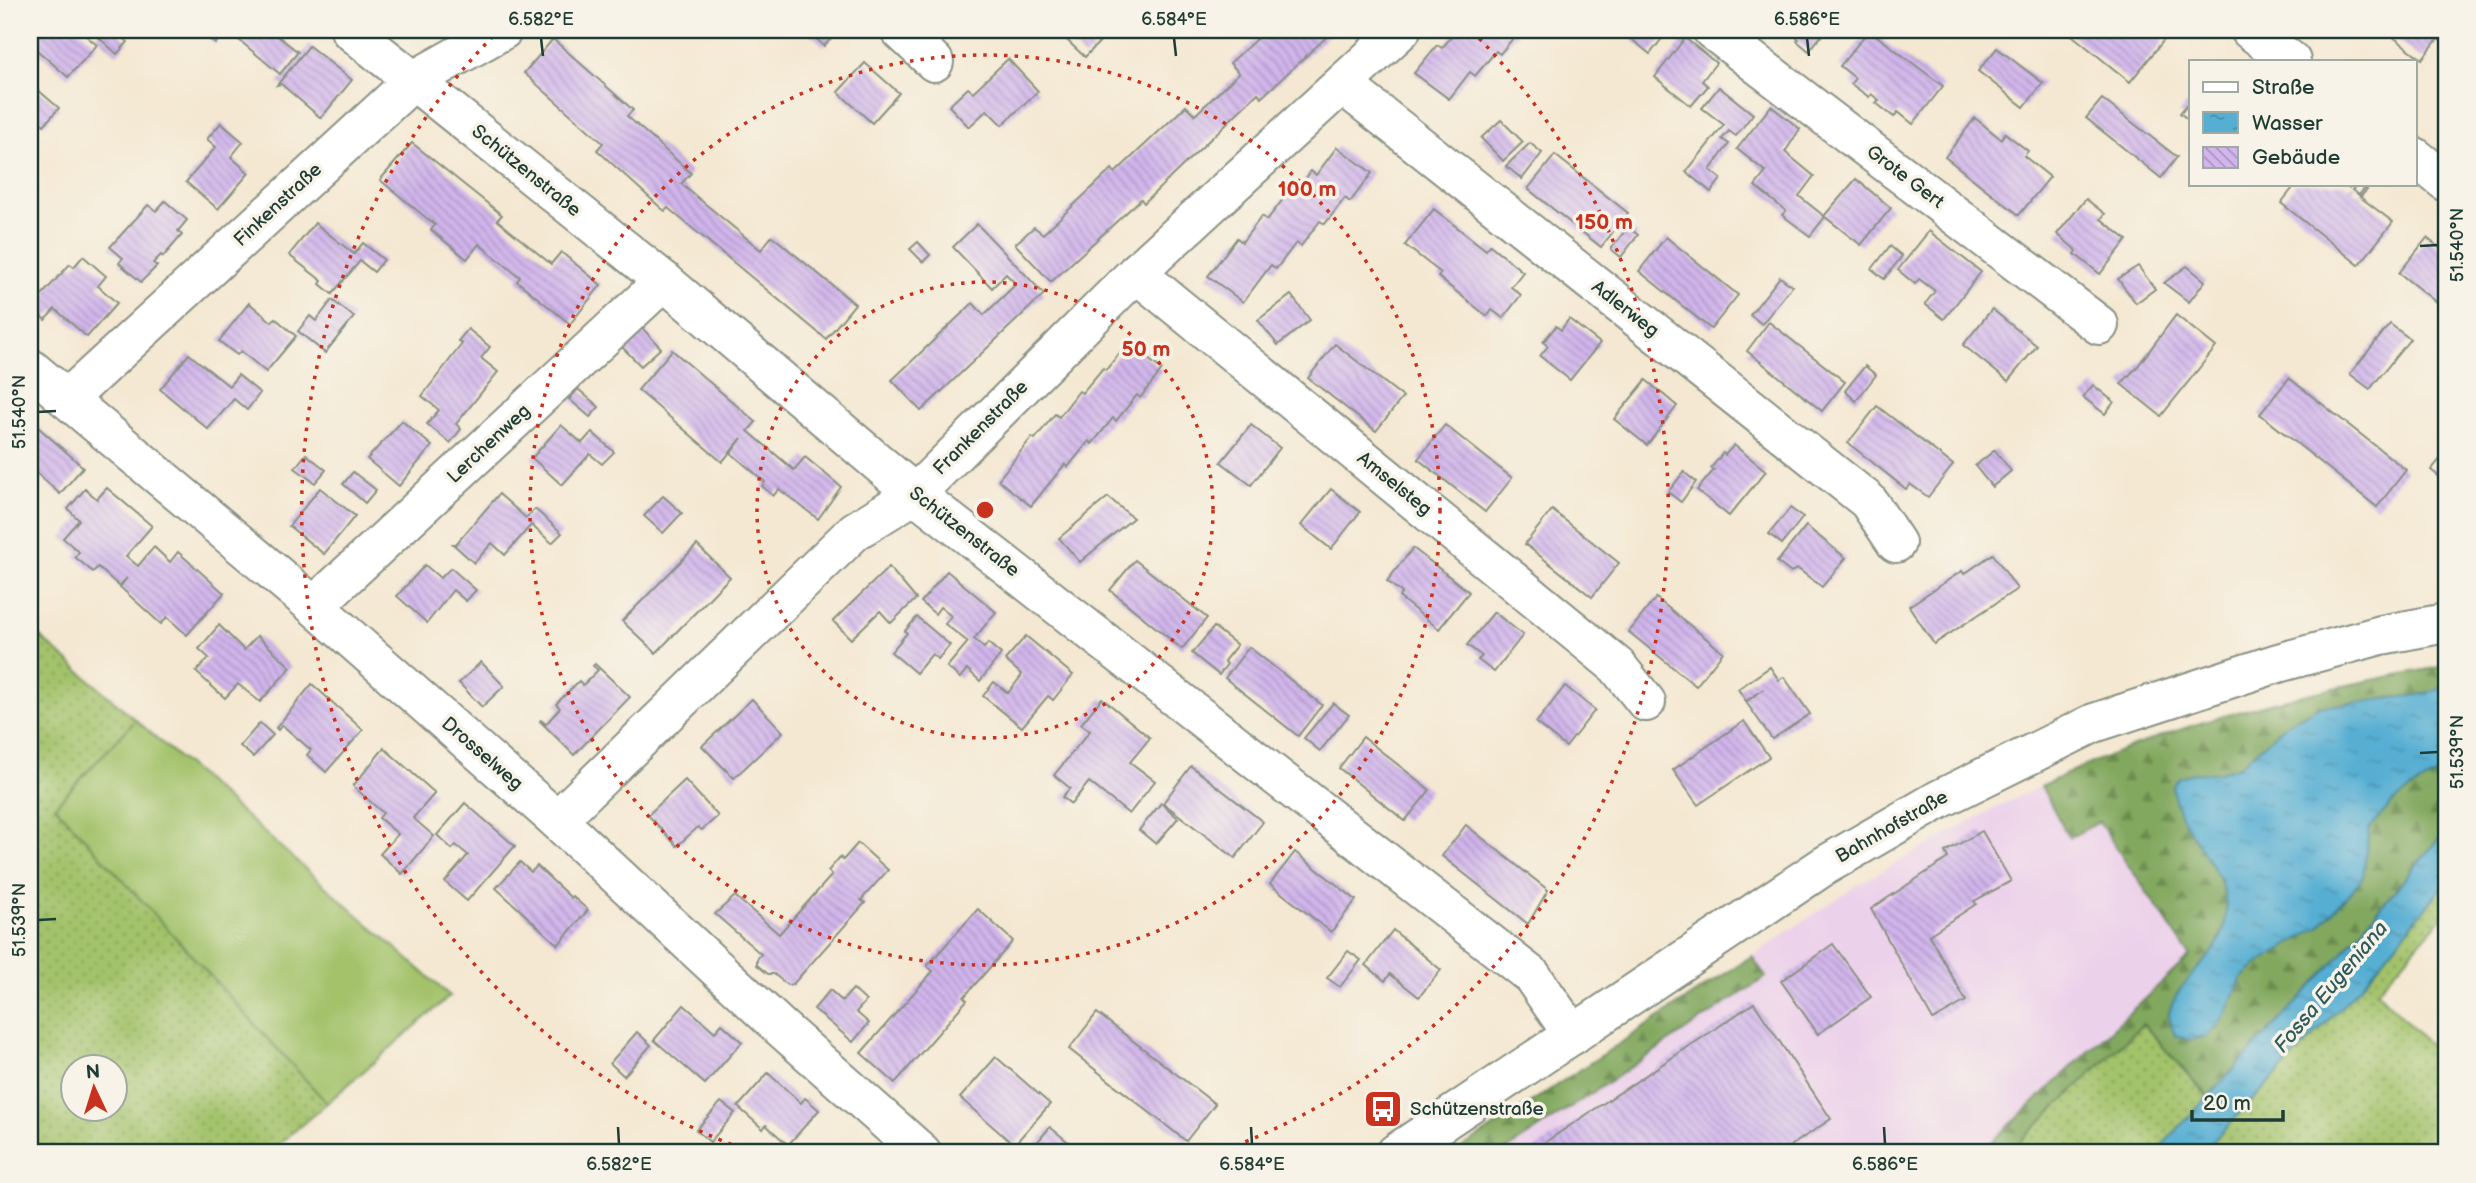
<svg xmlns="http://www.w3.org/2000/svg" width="2476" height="1183" font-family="'Balsamiq Sans',sans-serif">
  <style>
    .built { fill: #ecd1ea }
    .grass { fill: url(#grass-dots); stroke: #61804f; stroke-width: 2; fill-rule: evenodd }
    .forest { fill: url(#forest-firs); stroke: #507249; stroke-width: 2 }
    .garden { fill: #a3c26a; stroke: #61804f; stroke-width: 2 }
    .water { fill: url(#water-ripples); stroke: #3a7684; stroke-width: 2 }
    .building { fill: url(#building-back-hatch) }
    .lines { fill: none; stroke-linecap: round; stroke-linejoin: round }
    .minor-casing { stroke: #8a9283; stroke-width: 42 }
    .minor { stroke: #fff; stroke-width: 38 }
    .ticks { fill: none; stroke: #1f3d34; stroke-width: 2.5 }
    .ring { fill: none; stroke: #c8321e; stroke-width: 3.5; stroke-dasharray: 3.5 7 }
    .labels { text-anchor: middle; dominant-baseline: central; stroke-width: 7; stroke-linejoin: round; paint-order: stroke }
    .street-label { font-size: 19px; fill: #1f3d34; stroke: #f7f3e8 }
    .poi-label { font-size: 19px; fill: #1f3d34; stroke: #f7f3e8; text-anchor: start }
    .water-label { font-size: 21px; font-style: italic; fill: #2d5a5c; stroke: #f7f3e8 }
    .centre { fill: #c8321e; stroke: #f7f3e8; stroke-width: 3.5 }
    .ring-label { font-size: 21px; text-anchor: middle; font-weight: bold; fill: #c8321e; stroke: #f7f3e8; stroke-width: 7; stroke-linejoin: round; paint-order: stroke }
    .neatline { fill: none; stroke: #1f3d34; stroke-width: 2.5 }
    .ticks-label { font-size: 18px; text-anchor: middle; fill: #1f3d34 }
  </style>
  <defs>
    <pattern id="grass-dots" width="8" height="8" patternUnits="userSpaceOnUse" patternTransform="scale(1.75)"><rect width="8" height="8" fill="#a3c26a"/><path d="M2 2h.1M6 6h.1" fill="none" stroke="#849f58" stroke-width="1.8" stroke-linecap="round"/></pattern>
    <pattern id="forest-firs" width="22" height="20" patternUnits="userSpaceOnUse" patternTransform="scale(1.75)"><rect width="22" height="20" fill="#82a85e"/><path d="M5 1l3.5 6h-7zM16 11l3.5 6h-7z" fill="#6a8a4e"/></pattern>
    <pattern id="water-ripples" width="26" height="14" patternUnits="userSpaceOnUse" patternTransform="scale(1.75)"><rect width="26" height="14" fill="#56afd3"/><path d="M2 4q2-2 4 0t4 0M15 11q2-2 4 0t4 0" fill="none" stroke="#4790ac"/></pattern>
    <pattern id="building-back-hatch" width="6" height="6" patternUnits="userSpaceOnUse" patternTransform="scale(1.75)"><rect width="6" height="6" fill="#d1b5ec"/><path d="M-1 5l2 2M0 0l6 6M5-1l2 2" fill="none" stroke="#a994c0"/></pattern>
  </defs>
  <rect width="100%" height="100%" fill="#f7f3e8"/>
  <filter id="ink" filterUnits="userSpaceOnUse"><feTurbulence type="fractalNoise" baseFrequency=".0143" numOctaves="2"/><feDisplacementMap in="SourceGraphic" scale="14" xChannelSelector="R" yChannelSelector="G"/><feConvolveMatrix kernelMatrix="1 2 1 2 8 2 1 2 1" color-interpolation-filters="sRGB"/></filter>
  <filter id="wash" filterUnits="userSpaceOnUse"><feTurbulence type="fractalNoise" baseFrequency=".00686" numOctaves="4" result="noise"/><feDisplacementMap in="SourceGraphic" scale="28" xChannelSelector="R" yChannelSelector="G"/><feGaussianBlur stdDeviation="1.57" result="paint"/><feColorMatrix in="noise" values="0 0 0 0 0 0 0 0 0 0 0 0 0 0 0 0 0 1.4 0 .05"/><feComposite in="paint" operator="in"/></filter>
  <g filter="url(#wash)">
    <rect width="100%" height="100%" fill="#f4e8d2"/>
    <path class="built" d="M2041,786L2069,838L2099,822L2190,956L1980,1153H1502L1766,978L1752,956L1857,885L1987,812Z"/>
    <g class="grass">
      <path d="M31,629L136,720L55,806L327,1103L269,1153H30ZM74,1068H116V1110H74Z"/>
      <path d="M2446,883V913L2377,991L2437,1053L2446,1052V1153H2202L2362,985Z"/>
      <path d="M2143,1024L2208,1097L2155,1153H2008Z"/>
    </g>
    <g class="forest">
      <path d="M2446,666V830L2337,959L2208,1097L2143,1024L2008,1153H1980L2190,956L2099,822L2069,838L2041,786C2171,722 2305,691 2446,666Z"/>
      <path d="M1752,956L1766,977L1502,1153H1454Z"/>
    </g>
    <path class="garden" d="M136,720L450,996L327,1103L55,806Z"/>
    <g class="water">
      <path d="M2446,687V771L2414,787L2392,803L2369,829L2363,878L2319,927L2263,960L2241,979L2231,1004L2218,1026L2204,1037L2189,1040L2175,1035C2172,1028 2168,1020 2169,1014C2176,978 2219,960 2225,924C2235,867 2179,840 2172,787L2179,777L2196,772L2217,773L2239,766L2288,723L2318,707L2418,695Z"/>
      <path d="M2446,830V883L2362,985L2202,1153H2155L2337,959Z"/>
    </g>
    <g id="blocks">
      <g class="building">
        <path d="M37,30H79L97,45L68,77L30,44V38Z"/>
        <path d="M103,30H114L128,42L117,54L97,36Z"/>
        <path d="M199,30H270L298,52L280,74L227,30L215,44Z"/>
        <path d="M807,30H839L824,46Z"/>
        <path d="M1056,30H1104L1108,33L1085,57Z"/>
        <path d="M1266,30H1334L1262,97L1258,93L1144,203L1141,199L1051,282L1015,244L1034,227L1043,234L1112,169L1115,173L1186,106L1195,115L1239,73L1230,63Z"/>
        <path d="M1457,30H1520L1500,54L1496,51L1475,76L1470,72L1449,99L1414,73L1437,45L1442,48Z"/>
        <path d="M1620,30H1664L1667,32L1650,54Z"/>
        <path d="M1787,30H1826L1809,51L1797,41L1799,39Z"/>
        <path d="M1869,30L1943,86L1913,124L1898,112L1894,117L1876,103L1879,100L1871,94L1869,97L1851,84L1855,78L1840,66Z"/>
        <path d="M2070,30H2150L2164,40L2130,82L2068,32Z"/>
        <path d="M2384,30H2440L2443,32L2446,30V45L2438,39L2422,59Z"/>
        <path d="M1685,38L1716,63L1702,81L1708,86L1691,106L1655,77Z"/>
        <path d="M553,39L633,110L627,116L691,173L681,184L761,250L772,236L855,304L826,339L668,208L665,211L661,208L597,150L603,143L524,73Z"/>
        <path d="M309,46L352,80L321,118L281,84L277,85Z"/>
        <path d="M1997,48L2043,83L2024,107L1978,71Z"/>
        <path d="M1008,59L1038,91L1002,125L987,110L969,127L949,106L968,88L973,92Z"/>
        <path d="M865,63L899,93L872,123L838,92Z"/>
        <path d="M30,83L59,108L44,125L30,113Z"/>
        <path d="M1719,87L1753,114L1736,136L1729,131L1722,139L1729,144L1710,170L1721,179L1711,192L1686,172L1724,125L1702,108Z"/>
        <path d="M2102,99L2177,157L2161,178L2086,118Z"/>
        <path d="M2191,100V122L2180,113Z"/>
        <path d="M1771,106L1800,129L1785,152L1814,176L1799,196L1824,216L1856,179L1891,208L1861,245L1825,217L1810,236L1782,215L1786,211L1755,186L1766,172L1737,149Z"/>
        <path d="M1975,118L2001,139L2005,133L2028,151L2024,156L2050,177L2019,215L1945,157Z"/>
        <path d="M1501,120L1523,142L1503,161L1481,138Z"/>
        <path d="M221,123L243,142L231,157L249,173L218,209L186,182L216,147L207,139Z"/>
        <path d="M412,143L502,215L497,220L551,264L561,252L601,285L570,324L517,281L520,277L479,244L467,259L431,230L435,225L380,180Z"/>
        <path d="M1530,143L1542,153L1522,179L1506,166Z"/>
        <path d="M1337,147L1372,173L1350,202L1345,198L1325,224L1320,221L1301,246L1296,243L1276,269L1271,265L1243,302L1208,276L1237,238L1242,242L1262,216L1267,220L1287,194L1292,197L1311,171L1316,175Z"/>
        <path d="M1555,155L1628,213L1601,247L1528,189Z"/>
        <path d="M2296,184H2344L2349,188L2353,184H2357L2352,190L2359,195L2365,188L2367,190L2360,197L2393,222L2359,265L2281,203Z"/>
        <path d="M2086,199L2105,214L2101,219L2127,240L2100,274L2075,254L2077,251L2057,234Z"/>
        <path d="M165,201L187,220L178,231L182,235L163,257L161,255L153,263L157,266L141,282L119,263L123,258L110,247L148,205L156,211Z"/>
        <path d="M1434,209L1486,250L1490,245L1523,272L1511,287L1521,295L1503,318L1492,310L1487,316L1438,277L1441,273L1405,245Z"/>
        <path d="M315,223L354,254L363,243L384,260L374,272L360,261L332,294L320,284L322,281L289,255Z"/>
        <path d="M977,224L1044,294L921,411L892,380L973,303L984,315L1016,284L1006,274L992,288L953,247Z"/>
        <path d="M1628,227L1638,235L1621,257L1611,249Z"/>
        <path d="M1929,231L1981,272L1944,319L1925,304L1935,291L1919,279L1915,284L1898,270Z"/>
        <path d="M1666,237L1738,295L1711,329L1639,271Z"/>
        <path d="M2427,238L2446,253V310L2399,273Z"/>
        <path d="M918,242L930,255L923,262L910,249Z"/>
        <path d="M1890,246L1902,256L1884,279L1872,269Z"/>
        <path d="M83,256L106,276L98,286L117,303L87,337L55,309L45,320L31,307L70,264L74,267Z"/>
        <path d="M2138,266L2155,289L2136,303L2118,279Z"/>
        <path d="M2187,266L2205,281L2189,302L2164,283Z"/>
        <path d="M1780,277L1792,286L1762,324L1750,315Z"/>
        <path d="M1291,295L1310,320L1278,345L1258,320Z"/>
        <path d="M332,300L354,317L325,353L298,331L310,316L316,321Z"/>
        <path d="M249,303L272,322L275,318L296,336L266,372L241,351L237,355L219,341Z"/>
        <path d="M1992,309L2037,346L2008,381L1963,345Z"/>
        <path d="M2176,315L2216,347L2161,416L2121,384L2137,367Z"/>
        <path d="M1569,319L1600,343L1570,380L1540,356L1548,346L1543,342L1556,326L1561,330Z"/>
        <path d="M1769,322L1845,382L1822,411L1747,351Z"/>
        <path d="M2390,324L2410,339L2370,389L2350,374Z"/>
        <path d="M642,328L661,348L641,366L622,347Z"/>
        <path d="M468,329L490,347L481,358L498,372L456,424L461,429L450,443L427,424L439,410L422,396L462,344L458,341Z"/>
        <path d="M1128,343L1162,370L1140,398L1137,395L1116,421L1113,418L1092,444L1089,441L1068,467L1065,464L1031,506L998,480L1032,437L1035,439L1055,414L1059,417L1079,391L1082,393L1103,368L1106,370Z"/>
        <path d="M1335,344L1403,397L1376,431L1308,378Z"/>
        <path d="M672,350L756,422L748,431L794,470L805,457L841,487L818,519L779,489L773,496L762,486L765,482L731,453L742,438L722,462L638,390Z"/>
        <path d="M189,354L229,386L238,375L260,393L247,410L234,399L208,429L160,389Z"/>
        <path d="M1865,366L1876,375L1856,401L1845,391Z"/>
        <path d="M2289,378L2406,470L2377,507L2260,414Z"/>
        <path d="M1646,380L1677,406L1647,445L1614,419Z"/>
        <path d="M2093,385L2114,402L2105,414L2083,397Z"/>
        <path d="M578,389L599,407L590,417L569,399Z"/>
        <path d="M1877,406L1953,465L1928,497L1910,484L1906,489L1848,443Z"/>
        <path d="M402,421L432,446L399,486L367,459Z"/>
        <path d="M561,425L582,443L592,432L614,452L602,464L590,454L562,485L532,458Z"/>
        <path d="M1251,425L1280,448L1251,485L1221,462Z"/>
        <path d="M1445,425L1512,478L1485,512L1418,459Z"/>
        <path d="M38,427L83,467L60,494L32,469L30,472V436Z"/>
        <path d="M1734,445L1766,471L1729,516L1697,490L1714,470L1711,468L1723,453L1725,455Z"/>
        <path d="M1995,450L2011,471L1992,487L1975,466Z"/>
        <path d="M2446,452V482L2431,470Z"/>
        <path d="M306,454L326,470L315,483L295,468Z"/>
        <path d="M353,472L376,490L365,503L343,484Z"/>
        <path d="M1684,472L1696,482L1681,502L1668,492Z"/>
        <path d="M107,488L152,526L126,556L138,566L154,547L170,562L178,552L224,593L187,635L167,617L161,624L120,587L127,578L119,586L98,567L93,572L75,557L79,552L63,538L79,520L68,509L85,489L97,499Z"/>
        <path d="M320,488L355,516L324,554L289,526Z"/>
        <path d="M1331,489L1360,512L1331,549L1301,525Z"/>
        <path d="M499,494L526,518L535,509L562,533L552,543L531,525L505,555L492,543L474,563L453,544H456Z"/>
        <path d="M663,496L682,513L663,533L644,516Z"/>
        <path d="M1108,497L1133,518L1080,562L1059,538Z"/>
        <path d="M1790,508L1803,517L1782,544L1769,534Z"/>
        <path d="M1552,510L1619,563L1592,597L1525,544Z"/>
        <path d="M1806,526L1846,558L1822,587L1798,569L1790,572L1777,562Z"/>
        <path d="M697,545L730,577L656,653L622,621Z"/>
        <path d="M1413,548L1469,592L1439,629L1399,597L1402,593L1387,581Z"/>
        <path d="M1993,554L2017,589L1934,644L1909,606L1962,571L1964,574Z"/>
        <path d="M1135,560L1207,618L1182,649L1110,590Z"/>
        <path d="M425,565L440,578L451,568L476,590L466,601L453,590L427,623L397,596Z"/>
        <path d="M889,567L916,599L891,623L880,611L851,639L833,621Z"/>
        <path d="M947,571L996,612L974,639L984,648L988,643L1001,654L980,681L967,669L960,678L947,667L968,642L945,624L951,616L940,607L935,614L921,602Z"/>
        <path d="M1656,598L1723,652L1696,686L1629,632Z"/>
        <path d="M1494,612L1523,635L1494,672L1478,660L1482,656L1467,645Z"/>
        <path d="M917,617L950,645L938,659L932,654L916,673L891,652L907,633L905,631Z"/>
        <path d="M219,625L244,650L257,636L291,667L260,702L238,684L225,698L196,672L209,658L199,649Z"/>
        <path d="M1214,627L1237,645L1224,661L1227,664L1219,675L1192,653Z"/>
        <path d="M1026,636L1073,675L1053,700L1048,696L1022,727L983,696L994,682L1008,693L1022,675L1005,660Z"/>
        <path d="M1249,647L1322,705L1298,736L1225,678Z"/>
        <path d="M481,662L504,686L482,707L459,683Z"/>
        <path d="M595,664L630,697L574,755L540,721L541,720L546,724L560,708L556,704L579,681L583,685L598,670L593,666Z"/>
        <path d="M1770,667L1779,680L1784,677L1810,714L1772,739L1746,702L1764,689L1746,701L1738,689Z"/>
        <path d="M312,684L363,730L326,772L307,755L311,750L282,725L278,730L276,728Z"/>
        <path d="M1565,686L1595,710L1566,747L1536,723Z"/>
        <path d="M1102,698L1150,738L1130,762L1155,781L1129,814L1089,782L1071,804L1062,797L1070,788L1054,775L1090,731L1081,724Z"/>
        <path d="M752,699L783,732L734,778L702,746Z"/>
        <path d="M1333,703L1349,715L1320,751L1304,738Z"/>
        <path d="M1744,721L1769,757L1698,805L1673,770Z"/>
        <path d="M260,723L273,735L253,757L240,746Z"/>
        <path d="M1363,737L1430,790L1405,821L1339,768Z"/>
        <path d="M384,748L435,793L413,818L434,836L402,874L380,854L398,834L379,818L383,813L353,786Z"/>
        <path d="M1191,766L1263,822L1235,858L1163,803Z"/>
        <path d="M685,780L718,816L702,830L698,827L677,846L648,815Z"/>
        <path d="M465,803L515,846L467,901L445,882L468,855L456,845L452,849L437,835Z"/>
        <path d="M1161,803L1178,818L1156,844L1139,830Z"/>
        <path d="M1466,825L1548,890L1528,924L1442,856Z"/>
        <path d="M1982,831L2011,881L1974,901L1976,904L1929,935L1966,1001L1933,1020L1871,909L1948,858L1945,852Z"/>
        <path d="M858,843L888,870L861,900L865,903L793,984L787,985L774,974H768L757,965V959L761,954L715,914L735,896L779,934L832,875L828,871L840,857L843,860Z"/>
        <path d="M1295,852L1356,900L1331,932L1270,884Z"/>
        <path d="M520,862L531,872L537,866L571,898L572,896L588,910L558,945L496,888Z"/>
        <path d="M978,909L1013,941L964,997L967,1000L895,1083L861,1053L933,971L927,966Z"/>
        <path d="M1393,930L1441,970L1419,997L1390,974L1385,981L1366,965Z"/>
        <path d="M1833,944L1871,997L1818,1034L1781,981Z"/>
        <path d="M1348,951L1361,960L1340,987L1327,978Z"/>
        <path d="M853,989L866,1001L856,1012L869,1023L853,1042L814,1009L830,990L842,1001Z"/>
        <path d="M1754,1003L1831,1119L1780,1153H1529Z"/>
        <path d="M684,1005L715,1032L722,1024L742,1042L705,1084L654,1040Z"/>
        <path d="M1097,1013L1215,1104L1186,1141L1069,1049Z"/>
        <path d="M637,1032L651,1045L624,1076L610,1063Z"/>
        <path d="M996,1057L1050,1104L1014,1145L960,1098Z"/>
        <path d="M768,1073L801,1103L805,1098L819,1110L788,1145L766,1125L763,1129L738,1107Z"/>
        <path d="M721,1102L735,1113L710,1142L696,1130Z"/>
        <path d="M1050,1127L1079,1151L1077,1153H1028Z"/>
      </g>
    </g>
  </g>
  <g filter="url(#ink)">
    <use href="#blocks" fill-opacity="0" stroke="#8a9283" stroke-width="2"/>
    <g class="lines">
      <defs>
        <g id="minor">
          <path d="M350,30L664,281L915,494L1532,976L1573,1035"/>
          <path d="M900,30L934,62"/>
          <path d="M1712,30L2099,325"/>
          <path d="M2250,30L2291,61"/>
          <path d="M1343,85L1868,501L1896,543"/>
          <path d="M2415,157L2446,182"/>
          <path d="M1136,273L1617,666L1646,702"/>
          <path d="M30,368L314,606L557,820L780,1027L922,1153"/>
          <path d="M67,399L414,80L503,30"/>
          <path d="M314,606L664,281"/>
          <path d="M557,820L855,531L915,494L1136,273L1401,30"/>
          <path d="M1396,1153L1824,866L1940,799L2094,723L2278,663L2381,635L2446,623"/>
        </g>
      </defs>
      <use href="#minor" class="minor-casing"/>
      <use href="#minor" class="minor"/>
    </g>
  </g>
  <path class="ticks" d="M541,38L543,56M1174,38L1176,56M1807,38L1809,56M2420,246L2438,245M38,412L56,411M2420,753L2438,752M38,920L56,919M618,1127L619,1144M1251,1127L1252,1144M1884,1127L1885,1144"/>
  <g class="ring">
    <circle cx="985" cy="510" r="228"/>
    <circle cx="985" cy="510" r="455"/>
    <path d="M751 1152A683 683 0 0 1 498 31M1472 31A683 683 0 0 1 1219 1152"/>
  </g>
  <defs>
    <symbol id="bus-square" viewBox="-11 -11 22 22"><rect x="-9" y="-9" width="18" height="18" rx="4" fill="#c8321e" stroke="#f7f3e8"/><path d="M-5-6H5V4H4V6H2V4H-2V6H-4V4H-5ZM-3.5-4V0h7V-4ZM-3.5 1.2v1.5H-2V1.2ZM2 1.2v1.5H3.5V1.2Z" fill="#fff"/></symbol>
  </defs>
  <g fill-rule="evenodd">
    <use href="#bus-square" x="1361" y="1087" width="44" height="44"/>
  </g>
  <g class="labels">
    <g class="street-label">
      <text transform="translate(526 171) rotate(39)">Schützenstraße</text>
      <text transform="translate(1905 177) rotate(37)">Grote Gert</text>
      <text transform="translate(278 205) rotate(-43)">Finkenstraße</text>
      <text transform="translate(1625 309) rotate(38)">Adlerweg</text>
      <text transform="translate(981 428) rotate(-45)">Frankenstraße</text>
      <text transform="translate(489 444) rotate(-43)">Lerchenweg</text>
      <text transform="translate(1394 484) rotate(39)">Amselsteg</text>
      <text transform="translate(964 532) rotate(38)">Schützenstraße</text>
      <text transform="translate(482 754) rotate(41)">Drosselweg</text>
      <text transform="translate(1892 827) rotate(-30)">Bahnhofstraße</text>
    </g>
    <g class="poi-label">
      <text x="1410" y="1109">Schützenstraße</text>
    </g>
    <g class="water-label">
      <text transform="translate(2331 987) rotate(-50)">Fossa Eugeniana</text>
    </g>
  </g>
  <circle cx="985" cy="510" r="10" class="centre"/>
  <g class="ring-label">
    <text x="1307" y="196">100 m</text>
    <text x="1604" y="229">150 m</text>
    <text x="1146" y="356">50 m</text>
  </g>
  <rect width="2476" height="1183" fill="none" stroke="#f7f3e8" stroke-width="77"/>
  <rect x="2189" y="60" width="228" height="126" fill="#f7f3e8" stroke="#a1aaa0" stroke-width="2"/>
  <rect x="2203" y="82" width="35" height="10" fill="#ffffff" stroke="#a1aaa0" stroke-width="2"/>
  <text x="2252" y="94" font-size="21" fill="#1f3d34">Straße</text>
  <rect x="2203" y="112" width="35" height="21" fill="url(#water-ripples)" stroke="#a1aaa0" stroke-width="2"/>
  <text x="2252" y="130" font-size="21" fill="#1f3d34">Wasser</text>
  <rect x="2203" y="147" width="35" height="21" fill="url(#building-back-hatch)" stroke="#a1aaa0" stroke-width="2"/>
  <text x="2252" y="164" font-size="21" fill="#1f3d34">Gebäude</text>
  <g transform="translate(94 1088) rotate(356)"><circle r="33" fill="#f7f3e8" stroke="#a1aaa0" stroke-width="2"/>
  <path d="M0-5L12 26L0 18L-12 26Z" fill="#c8321e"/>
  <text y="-10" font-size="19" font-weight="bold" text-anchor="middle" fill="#1f3d34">N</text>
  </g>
  <path d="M2192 1110v10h91v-10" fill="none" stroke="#1f3d34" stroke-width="3.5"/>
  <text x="2203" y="1110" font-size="21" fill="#1f3d34" stroke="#f7f3e8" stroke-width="5" paint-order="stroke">20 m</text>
  <rect x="38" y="38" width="2400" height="1106" class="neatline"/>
  <g class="ticks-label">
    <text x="541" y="25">6.582°E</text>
    <text x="1174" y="25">6.584°E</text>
    <text x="1807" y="25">6.586°E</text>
    <text transform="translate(2457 245) rotate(-90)" y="6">51.540°N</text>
    <text transform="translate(19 412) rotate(-90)" y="6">51.540°N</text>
    <text transform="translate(2457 752) rotate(-90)" y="6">51.539°N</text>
    <text transform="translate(19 920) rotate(-90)" y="6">51.539°N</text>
    <text x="619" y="1170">6.582°E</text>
    <text x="1252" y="1170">6.584°E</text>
    <text x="1885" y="1170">6.586°E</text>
  </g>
</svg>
